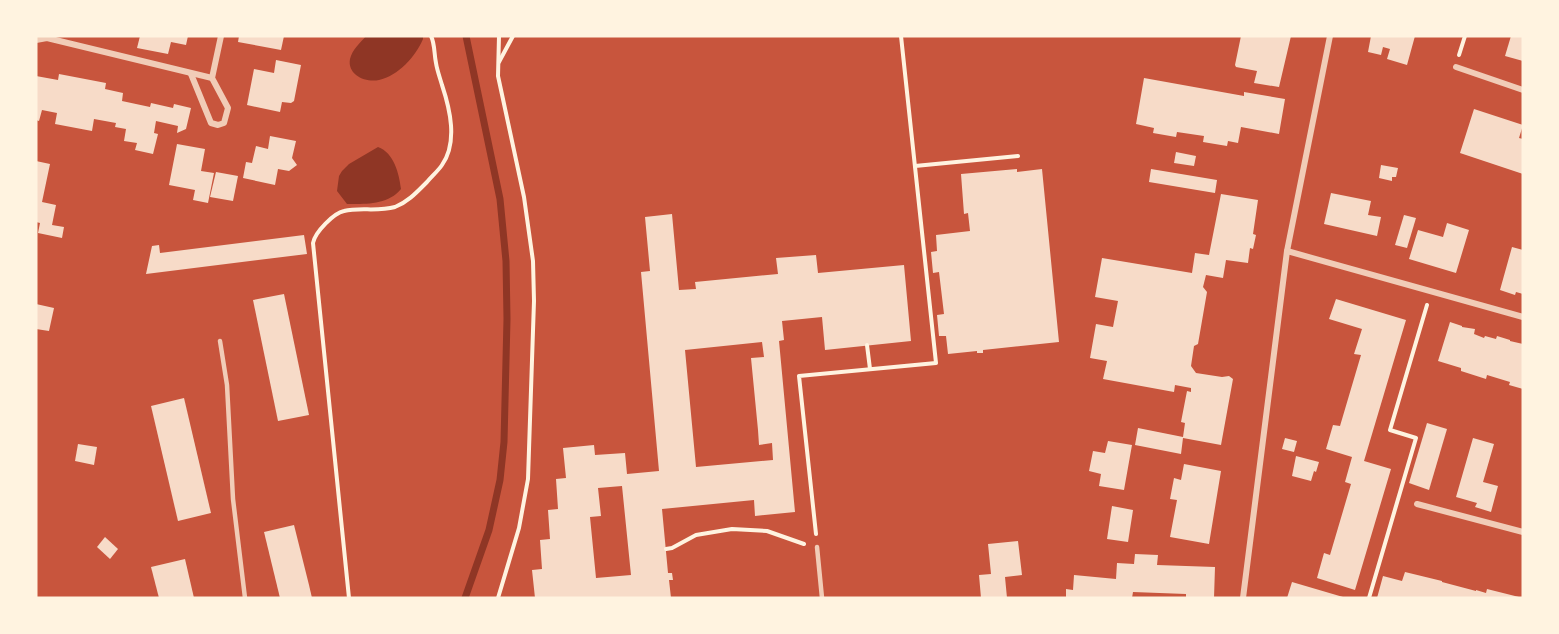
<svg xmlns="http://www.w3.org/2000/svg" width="1559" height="634" font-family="Arial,sans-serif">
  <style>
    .water { fill: #8f3625 }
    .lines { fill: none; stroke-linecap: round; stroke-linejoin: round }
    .stream { stroke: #8f3625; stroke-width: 7 }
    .building { fill: #f7dbc8; fill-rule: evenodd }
    .path { stroke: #fff3e0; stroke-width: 4 }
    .service { stroke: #f1ccb7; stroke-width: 4.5 }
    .minor { stroke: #f1ccb7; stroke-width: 6 }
  </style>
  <rect width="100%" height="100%" fill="#c8553d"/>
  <g class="water">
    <path d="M366,36H423V39C416,56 398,76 379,80C366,83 347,75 350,59C352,50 360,43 366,36Z"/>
    <path d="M378,147C394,153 399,173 401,189C388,205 366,204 347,204L337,191L339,176L342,171L349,164Z"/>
  </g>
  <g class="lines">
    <path class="stream" d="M465,598L489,530L500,480L504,442L507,319L506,261L500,199L466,36"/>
  </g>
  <g class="building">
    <path d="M140,36L151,37L188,36L186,45L171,42L168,54L137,48Z"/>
    <path d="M239,36H284L281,50L238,42Z"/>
    <path d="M1241,36H1291L1279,87L1254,83L1257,71L1236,67L1235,65Z"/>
    <path d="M1371,36H1415L1407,65L1387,59L1390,49L1383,47L1381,55L1368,52Z"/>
    <path d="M1511,36H1523V61L1505,56Z"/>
    <path d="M276,60L301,65L294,101L291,103L282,102L280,112L247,105L254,69L274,73Z"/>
    <path d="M59,74L106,83L105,89L123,93L122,101L150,107L151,103L173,108L174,104L191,108L186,129L177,133L178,126L156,121L154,133L158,134L153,154L135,150L137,143L124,141L126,129L115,127L116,123L94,119L92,131L55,124L57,113L42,110L39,121L36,120V76L58,80Z"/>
    <path d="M1144,78L1244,96V92L1285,99L1279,134L1241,127L1238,143L1228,141L1227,146L1203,142L1204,136L1177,132L1176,137L1153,133L1154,128L1136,124Z"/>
    <path d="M1474,109L1523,125L1519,138L1523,139V174L1460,153Z"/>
    <path d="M270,136L296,141L292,158L297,165L289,171L278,169L275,185L243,178L246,162L252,163L256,146L268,149Z"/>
    <path d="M177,144L205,149L201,171L214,173L208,203L193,200L195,190L169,185Z"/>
    <path d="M1176,152L1196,156L1194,166L1174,163Z"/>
    <path d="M36,161L50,164L42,202L56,205L52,225L64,227L62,238L38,233L40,223L36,222Z"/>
    <path d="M1381,165L1398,168L1396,177H1392V181L1379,178Z"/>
    <path d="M1017,169V172L1042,169L1059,342L983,350V353H977V351L948,354L946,336H939L937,315L944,314L939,272L933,273L931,252L937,251L936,235L970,231L968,213L964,214L961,174Z"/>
    <path d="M1151,169L1217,180L1215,193L1149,182Z"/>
    <path d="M216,172L238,176L233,201L210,197Z"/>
    <path d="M1331,193L1371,201L1368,215L1381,217L1377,236L1324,224Z"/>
    <path d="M1221,194L1258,200L1253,234L1256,235L1253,249L1250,248L1248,263L1226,260L1223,278L1206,275L1203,287L1207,292L1198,344L1194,346L1191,366L1196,373L1222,377L1229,376L1233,379L1221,445L1183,438L1181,454L1135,445L1138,428L1183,437L1185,423L1181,422L1187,391L1191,392V388L1175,385L1174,392L1103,379L1107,361L1090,358L1096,324L1113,327L1118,301L1095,297L1102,258L1192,273L1195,253L1209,255Z"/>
    <path d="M672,214L679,290L696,289L695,282L778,274L776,258L816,255L818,273L904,265L911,341L825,350L822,317L782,321L784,340L779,341L795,512L755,516L754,500L662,509L668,573H672L673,580H669L671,598H535L532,570L542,569L540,540L550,539L548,510L558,509L556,479L566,478L563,448L594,445L595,455L625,453L627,474L659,471L641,272L650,271L645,217ZM762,342L764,357L751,358L758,430L759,445L772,443L773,460L696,467L685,350ZM622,486L631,575L596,578L590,517L601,516L598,488Z"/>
    <path d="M1404,215L1416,218L1407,248L1395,245Z"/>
    <path d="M1447,223L1469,230L1456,273L1409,259L1418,230L1443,237Z"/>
    <path d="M304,235L307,254L146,274L152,246L159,245L160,253Z"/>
    <path d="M1512,247L1523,250V294L1516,292L1515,295L1500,290Z"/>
    <path d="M284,294L309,415L278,421L253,300Z"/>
    <path d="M1336,299L1406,320L1364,461L1391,469L1355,590L1317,578L1324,553L1330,555L1351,484L1345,482L1352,457L1326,449L1333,425L1340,426L1361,355L1354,354L1362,329L1329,319Z"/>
    <path d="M36,304L54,308L49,331L36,329Z"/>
    <path d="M1450,322L1462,326V327L1475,329L1474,334L1484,338L1485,336L1496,339L1497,336L1510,340V341L1523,344V389L1509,385L1510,382L1487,375L1486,379L1461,371V368L1438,361Z"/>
    <path d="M184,398L211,513L178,521L151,406Z"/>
    <path d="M1427,423L1447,429L1429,490L1409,483Z"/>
    <path d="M1285,438L1297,441L1294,452L1282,449Z"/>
    <path d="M1473,438L1494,444L1483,482L1498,486L1491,512L1475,507L1477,503L1456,497Z"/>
    <path d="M1108,441L1132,445L1124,490L1099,486L1101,474L1089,471L1093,451L1105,453Z"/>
    <path d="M78,444L97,447L94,465L75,461Z"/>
    <path d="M1296,456L1319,462L1316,472L1314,471L1311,481L1292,476Z"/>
    <path d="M1184,464L1221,471L1209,544L1170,537L1177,500L1170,499L1174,478L1181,480Z"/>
    <path d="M1112,506L1133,510L1128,542L1107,539Z"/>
    <path d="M294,525L309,585L312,598H280L264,532Z"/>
    <path d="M105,537L118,549L110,559L97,547Z"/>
    <path d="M1018,541L1022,575L1005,577L1007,598H981L979,575L991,574L988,544Z"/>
    <path d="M1135,554L1158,555L1157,565L1215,567L1214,598H1186V594L1133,592L1132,598H1066V589L1073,590L1074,575L1116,579L1117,563L1134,564Z"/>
    <path d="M185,559L194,598H159L151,567Z"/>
    <path d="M1405,572L1442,581V582L1476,591V590L1486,593L1487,589L1523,598H1377L1383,576L1402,581Z"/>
    <path d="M1292,582L1343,597V598H1287Z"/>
  </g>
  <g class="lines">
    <g class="path">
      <path d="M1459,55L1465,36"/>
      <path d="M499,62L513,36"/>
      <path d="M915,166L1018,156"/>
      <path d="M867,345L870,369"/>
      <path d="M816,534L799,376L936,363L901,36"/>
      <path d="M666,549L672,548L696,535L732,529L767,531L804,544"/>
      <path d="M349,598L313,243C315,232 334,213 344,211C360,207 377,212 395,207C408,202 417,192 427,182C432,176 438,171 442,165C458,142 450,109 442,85C440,78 437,70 436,63C434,54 435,44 431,36"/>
      <path d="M498,598L519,528L528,479L534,301L533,261L524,197L498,76L499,36"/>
      <path d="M1369,598L1416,438L1390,430L1427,305"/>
    </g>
    <g class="service">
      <path d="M220,341L227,385L233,499L245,598"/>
      <path d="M817,547L822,598"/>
    </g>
    <g class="minor">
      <path d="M36,40L47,38L212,78"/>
      <path d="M1456,67L1523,90"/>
      <path d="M191,74L211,123L218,125L224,123L228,108L212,78L221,36"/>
      <path d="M1287,251L1523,317"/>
      <path d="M1417,504L1523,532"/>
      <path d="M1243,598L1287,251L1330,36"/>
    </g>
  </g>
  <rect width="1559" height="634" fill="none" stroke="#fff3e0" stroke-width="75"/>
</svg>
